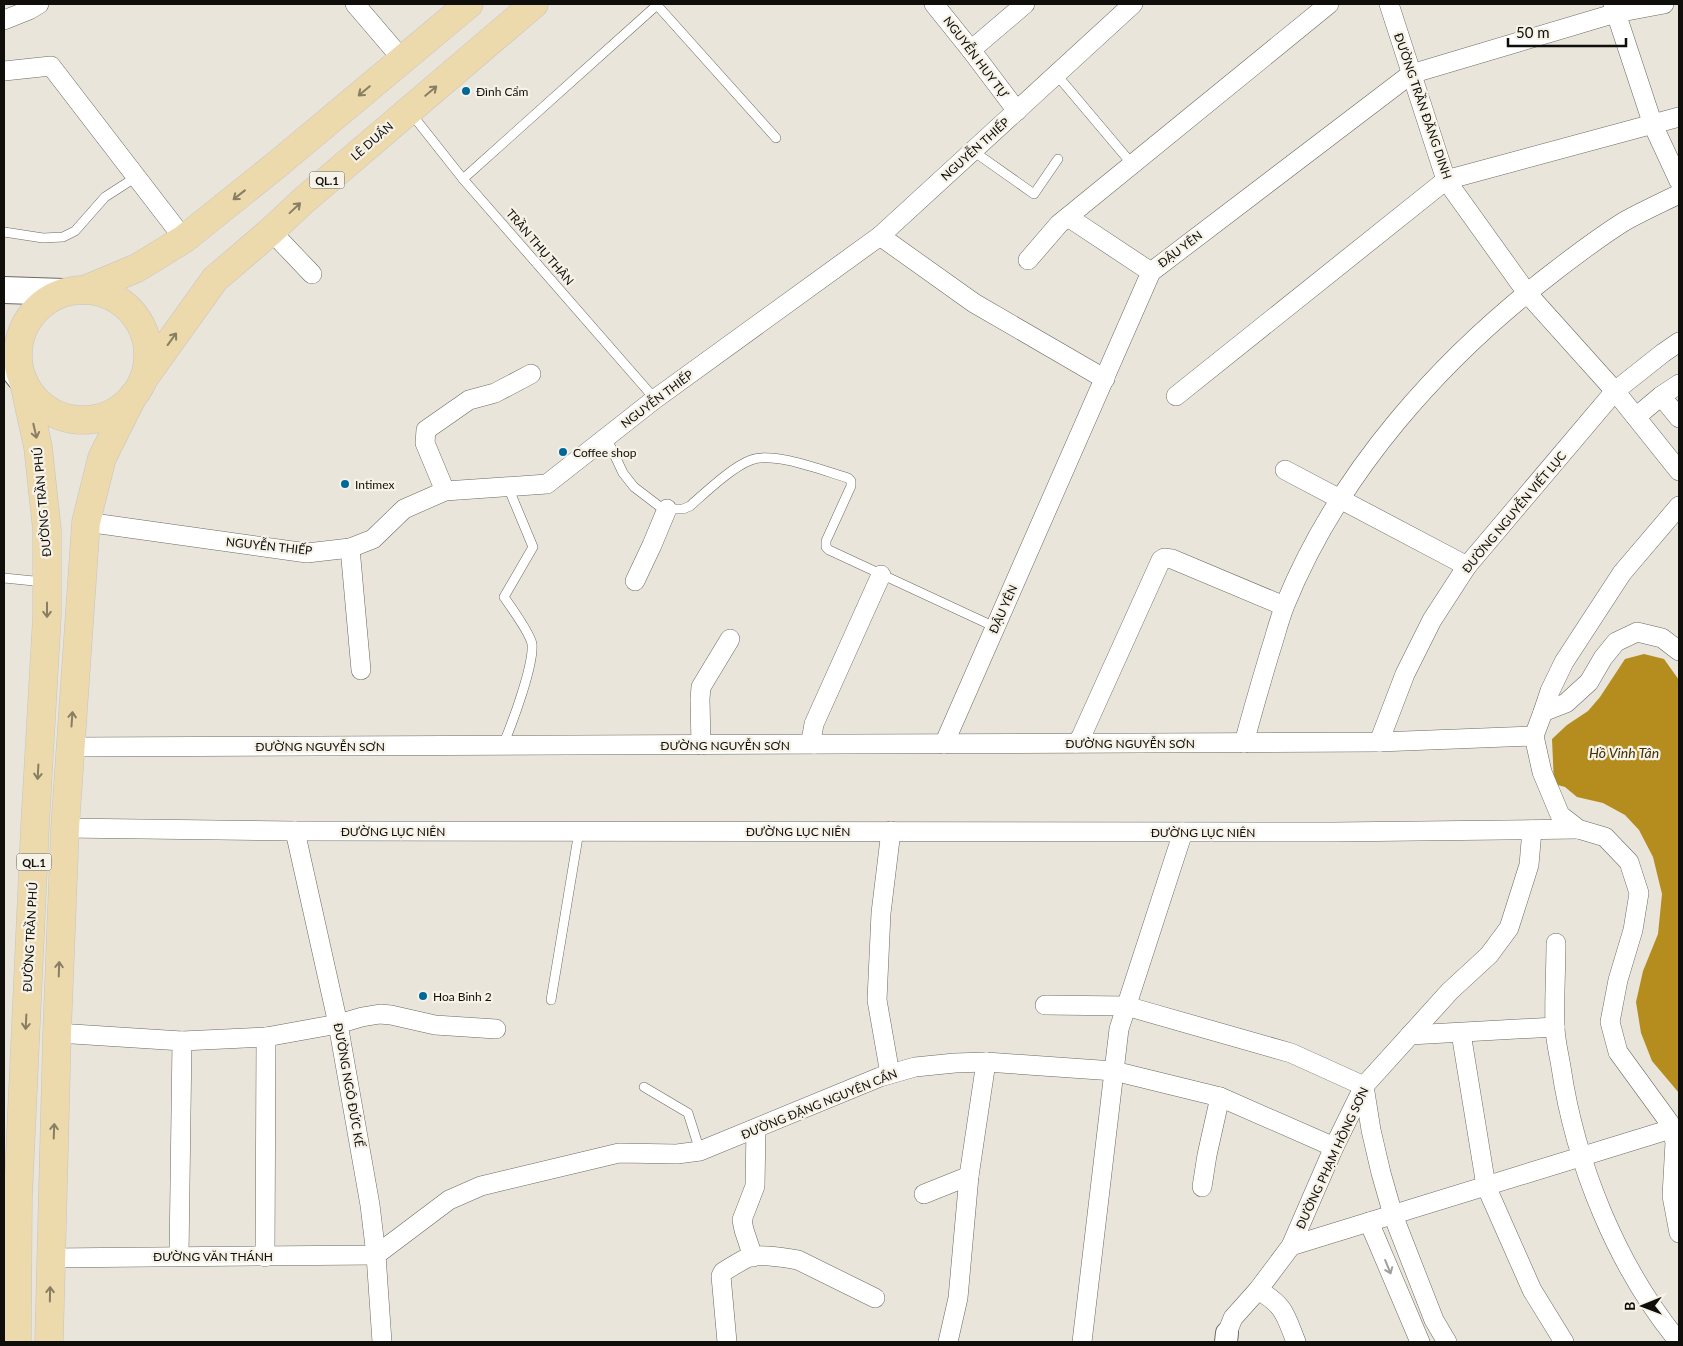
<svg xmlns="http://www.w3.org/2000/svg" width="1683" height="1346" font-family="Lato,sans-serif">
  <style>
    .water { fill: #b48d1e }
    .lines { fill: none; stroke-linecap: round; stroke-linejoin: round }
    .service-casing { stroke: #6c6960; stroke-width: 10 }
    .minor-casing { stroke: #6c6960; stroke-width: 20 }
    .tertiary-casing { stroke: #6c6960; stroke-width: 24 }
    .secondary-casing { stroke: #6c6960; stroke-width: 28 }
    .primary-casing { stroke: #c5c5c4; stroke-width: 29 }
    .service { stroke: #fff; stroke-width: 9 }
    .minor { stroke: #fff; stroke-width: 19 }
    .tertiary { stroke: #fff; stroke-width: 22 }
    .secondary { stroke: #fff; stroke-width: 26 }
    .primary { stroke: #ecd9ac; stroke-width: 28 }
    .oneway { stroke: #897e63 }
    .oneway2 { stroke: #9f9f9d }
    .poi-dot { fill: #006896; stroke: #f6f2e8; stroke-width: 2 }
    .labels { text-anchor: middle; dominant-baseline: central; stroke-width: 4.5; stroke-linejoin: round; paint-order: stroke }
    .shield { fill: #f6f2e8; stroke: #54524d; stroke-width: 1 }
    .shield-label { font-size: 11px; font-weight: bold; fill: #0f0e0a }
    .street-label { font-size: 12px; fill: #0f0e0a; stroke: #f6f2e8 }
    .poi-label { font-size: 12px; fill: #0f0e0a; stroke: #f6f2e8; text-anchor: start }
    .water-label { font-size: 14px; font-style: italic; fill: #403003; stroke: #f6f2e8 }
  </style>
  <rect width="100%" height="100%" fill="#e9e5db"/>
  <path class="water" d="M1644,654L1664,659L1679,680V1093L1652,1061L1641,1033L1636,1002L1643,971L1658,934L1662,894L1653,857L1639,830L1625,815L1603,803L1577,797L1565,787L1554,784L1552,739L1567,725L1588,711L1600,697L1625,659Z"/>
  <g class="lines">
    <defs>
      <g id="service">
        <path d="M656,4L776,138"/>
        <path d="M1056,74L1132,164"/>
        <path d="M410,112L463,179L655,399"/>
        <path d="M973,151L1034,194L1058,159"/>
        <path d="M463,179L657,5"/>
        <path d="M4,232L43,238L63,237L75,231L105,197L136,177"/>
        <path d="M606,437L623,473L634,487L659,506L667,509H683L690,506C706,492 732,467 751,460C774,451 824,471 848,478L851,481V486L826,541V547L829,550L995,627"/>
        <path d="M4,578L44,582"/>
        <path d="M503,745C512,724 534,665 532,644C530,633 511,607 504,597L533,547L508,487"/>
        <path d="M551,1000L579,831"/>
        <path d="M644,1087L688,1113L700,1151"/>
      </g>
      <g id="minor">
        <path d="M355,4L402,59"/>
        <path d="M934,4L971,50L1017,111"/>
        <path d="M1389,4L1446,180L1527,293L1615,391L1679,471"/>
        <path d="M1613,4L1653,125L1679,181"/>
        <path d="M4,20L29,10L39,4"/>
        <path d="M971,50L1025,4"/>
        <path d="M4,71L51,66L184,239"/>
        <path d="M1068,217L1151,272"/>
        <path d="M271,231L312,274"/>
        <path d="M880,236L974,303L1105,379"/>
        <path d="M1028,260L1059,224L1329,4"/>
        <path d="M1176,396L1446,180L1679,117"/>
        <path d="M1661,396L1679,418"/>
        <path d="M1636,417L1661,396L1679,384"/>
        <path d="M1285,470L1467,566"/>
        <path d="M445,491L425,443L426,430L469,400L495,393L531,374"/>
        <path d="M86,522L307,553L350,548L373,539L404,509L445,491L547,484L655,399L880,236L1133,4"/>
        <path d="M350,548L361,670"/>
        <path d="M635,581L652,545L667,509"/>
        <path d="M1679,651L1662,638L1637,632L1616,642L1603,658L1589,682L1566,703L1543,712L1534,736L1542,772L1560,815L1578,829L1605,837L1629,862L1639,893L1633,930L1618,980L1610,1022L1618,1052L1669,1122L1675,1142L1672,1196L1679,1233"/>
        <path d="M1543,712L1550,691L1564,662L1622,573L1679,506"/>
        <path d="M1379,742L1405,674L1432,620L1467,566L1615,391L1663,353L1679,342"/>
        <path d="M1076,743L1081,737L1161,560L1164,558L1172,559L1284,606"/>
        <path d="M1244,743C1252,713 1261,682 1270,652C1275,637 1279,620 1285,605C1339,472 1441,358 1555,271C1577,254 1601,236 1625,221C1643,211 1661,203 1679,194"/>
        <path d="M814,744L811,741L814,724L881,575"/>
        <path d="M944,744L1151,272L1411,74L1616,13L1664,4"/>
        <path d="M701,745L700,699L701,687L730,639"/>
        <path d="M71,747L1379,742L1534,736"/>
        <path d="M65,828L295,831L1333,832L1578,829"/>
        <path d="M295,831L338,1024L370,1205L376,1255L382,1342"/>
        <path d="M1556,943C1556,970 1554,998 1555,1026C1555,1040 1559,1054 1561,1067C1575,1163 1617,1267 1679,1342"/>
        <path d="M1045,1005L1126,1006L1291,1053L1364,1086L1371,1130L1381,1173L1393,1215L1434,1320L1447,1342"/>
        <path d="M57,1033L182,1041L266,1037L338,1024L362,1017L380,1014L391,1015L435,1025L496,1029"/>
        <path d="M1461,1033L1486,1186L1532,1290L1564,1342"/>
        <path d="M1410,1035L1555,1027"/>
        <path d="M890,1074L877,1000L881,913L891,831"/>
        <path d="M1202,1187L1207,1155L1220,1097"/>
        <path d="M924,1194L969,1176"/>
        <path d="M1369,1222L1420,1342"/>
        <path d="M1291,1246L1671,1129"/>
        <path d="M179,1256L182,1041"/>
        <path d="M265,1257L266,1037"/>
        <path d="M753,1257L744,1230L742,1220L755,1186L756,1129"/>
        <path d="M50,1258L376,1255L449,1200L481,1186L619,1153L677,1154L700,1151L880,1077L915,1067L955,1063L986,1062L1114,1071L1220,1097L1334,1147"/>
        <path d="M1258,1290C1285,1306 1285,1314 1296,1342"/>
        <path d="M1227,1333L1233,1318L1258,1290L1291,1246L1334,1147L1364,1086L1450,991L1489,955L1509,928L1529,865L1532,830"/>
        <path d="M727,1342L721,1276L723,1272C731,1267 739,1262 747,1258C759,1253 786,1258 798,1260L875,1298"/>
        <path d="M948,1342L958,1298L969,1176L986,1062"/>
        <path d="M1082,1342L1119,1029L1183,832"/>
      </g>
      <path id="tertiary" d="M1226,1342L1227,1333"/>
      <g id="secondary">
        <path d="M4,290L64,292"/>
        <path d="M4,358L24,383"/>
      </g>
      <g id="primary">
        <path d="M84,290L137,268L184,239L280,162L469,4"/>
        <circle cx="83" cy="355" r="65"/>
        <path d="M144,378L215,279L271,231L303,201L534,4"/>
        <path d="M17,1342L18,1198L35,826L47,616V530L38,447L24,383"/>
        <path d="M49,1342L57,1033L65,828L86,522L102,458L133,396"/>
      </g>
    </defs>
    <use href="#service" class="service-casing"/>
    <use href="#minor" class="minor-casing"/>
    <use href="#tertiary" class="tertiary-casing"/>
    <use href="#secondary" class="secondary-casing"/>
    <use href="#primary" class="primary-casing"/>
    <use href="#service" class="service"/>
    <use href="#minor" class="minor"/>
    <use href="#tertiary" class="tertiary"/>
    <use href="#secondary" class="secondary"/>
    <use href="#primary" class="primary"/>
  </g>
  <defs><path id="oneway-shaft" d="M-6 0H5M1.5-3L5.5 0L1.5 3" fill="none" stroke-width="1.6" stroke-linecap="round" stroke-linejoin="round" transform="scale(1.25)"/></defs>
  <g class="oneway">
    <use href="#oneway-shaft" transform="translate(364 91) rotate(140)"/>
    <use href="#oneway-shaft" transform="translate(431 91) rotate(-40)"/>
    <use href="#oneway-shaft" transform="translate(239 195) rotate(142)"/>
    <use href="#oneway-shaft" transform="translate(295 208) rotate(-43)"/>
    <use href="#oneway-shaft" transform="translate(172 339) rotate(-54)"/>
    <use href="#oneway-shaft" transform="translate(35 431) rotate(77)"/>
    <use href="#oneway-shaft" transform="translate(47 610) rotate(90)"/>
    <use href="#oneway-shaft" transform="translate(72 719) rotate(-86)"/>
    <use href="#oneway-shaft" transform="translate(38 772) rotate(93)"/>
    <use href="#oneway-shaft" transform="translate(59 969) rotate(-88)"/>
    <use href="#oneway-shaft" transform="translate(26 1022) rotate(93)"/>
    <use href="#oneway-shaft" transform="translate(54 1131) rotate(-88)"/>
    <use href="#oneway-shaft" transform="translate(50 1294) rotate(-89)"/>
  </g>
  <use class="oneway2" href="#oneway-shaft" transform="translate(1388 1267) rotate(68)"/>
  <g class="poi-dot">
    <circle cx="466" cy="91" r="5"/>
    <circle cx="563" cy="452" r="5"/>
    <circle cx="345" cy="484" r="5"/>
    <circle cx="423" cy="996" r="5"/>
  </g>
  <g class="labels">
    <g class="shield">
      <rect x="309.5" y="171.5" width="35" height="17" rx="4"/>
      <rect x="16.5" y="853.5" width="35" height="17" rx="4"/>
    </g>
    <g class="shield-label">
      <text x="327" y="180">QL.1</text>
      <text x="34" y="862">QL.1</text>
    </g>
    <g class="street-label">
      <text transform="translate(976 57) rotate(53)">NGUYỄN HUY TỰ</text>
      <text transform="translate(1423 106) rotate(71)">ĐƯỜNG TRẦN ĐĂNG DINH</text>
      <text transform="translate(372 141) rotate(-41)">LÊ DUẨN</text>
      <text transform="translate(975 149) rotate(-42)">NGUYỄN THIẾP</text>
      <text transform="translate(540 247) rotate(49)">TRẦN THỤ THÂN</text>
      <text transform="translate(1180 249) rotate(-37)">ĐẬU YÊN</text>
      <text transform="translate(657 399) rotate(-37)">NGUYỄN THIẾP</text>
      <text transform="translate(42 502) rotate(-95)">ĐƯỜNG TRẦN PHÚ</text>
      <text transform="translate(1514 512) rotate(-50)">ĐƯỜNG NGUYỄN VIẾT LỤC</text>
      <text transform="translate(269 546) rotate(6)">NGUYỄN THIẾP</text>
      <text transform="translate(1003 609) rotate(-66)">ĐẬU YÊN</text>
      <text x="1130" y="743">ĐƯỜNG NGUYỄN SƠN</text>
      <text x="725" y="745">ĐƯỜNG NGUYỄN SƠN</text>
      <text x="320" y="746">ĐƯỜNG NGUYỄN SƠN</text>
      <text x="393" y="831">ĐƯỜNG LỤC NIÊN</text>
      <text x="798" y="831">ĐƯỜNG LỤC NIÊN</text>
      <text x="1203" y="832">ĐƯỜNG LỤC NIÊN</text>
      <text transform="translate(30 937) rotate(-87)">ĐƯỜNG TRẦN PHÚ</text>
      <text transform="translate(349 1085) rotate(80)">ĐƯỜNG NGÔ ĐỨC KẾ</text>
      <text transform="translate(819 1104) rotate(-22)">ĐƯỜNG ĐẶNG NGUYÊN CẨN</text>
      <text transform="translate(1332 1158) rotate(-65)">ĐƯỜNG PHẠM HỒNG SƠN</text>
      <text x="213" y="1256">ĐƯỜNG VĂN THÁNH</text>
    </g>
    <g class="poi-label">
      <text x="476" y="91">Đình Cẩm</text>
      <text x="573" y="452">Coffee shop</text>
      <text x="355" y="484">Intimex</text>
      <text x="433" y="996">Hoa Binh 2</text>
    </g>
    <g class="water-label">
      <text x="1624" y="752">Hồ Vinh Tân</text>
    </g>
  </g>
  <rect width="1683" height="1346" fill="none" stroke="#0f0e0a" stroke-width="10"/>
  <g transform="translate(1643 1306) rotate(269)" stroke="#f6f2e8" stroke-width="4" paint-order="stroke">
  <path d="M0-4L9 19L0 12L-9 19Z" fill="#0f0e0a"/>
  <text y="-8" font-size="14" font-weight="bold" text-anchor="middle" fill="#0f0e0a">B</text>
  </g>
  <path d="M1508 38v8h118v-8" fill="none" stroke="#0f0e0a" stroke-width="2.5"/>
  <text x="1516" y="38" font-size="15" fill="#0f0e0a" stroke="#f6f2e8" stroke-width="4" paint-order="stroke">50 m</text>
</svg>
